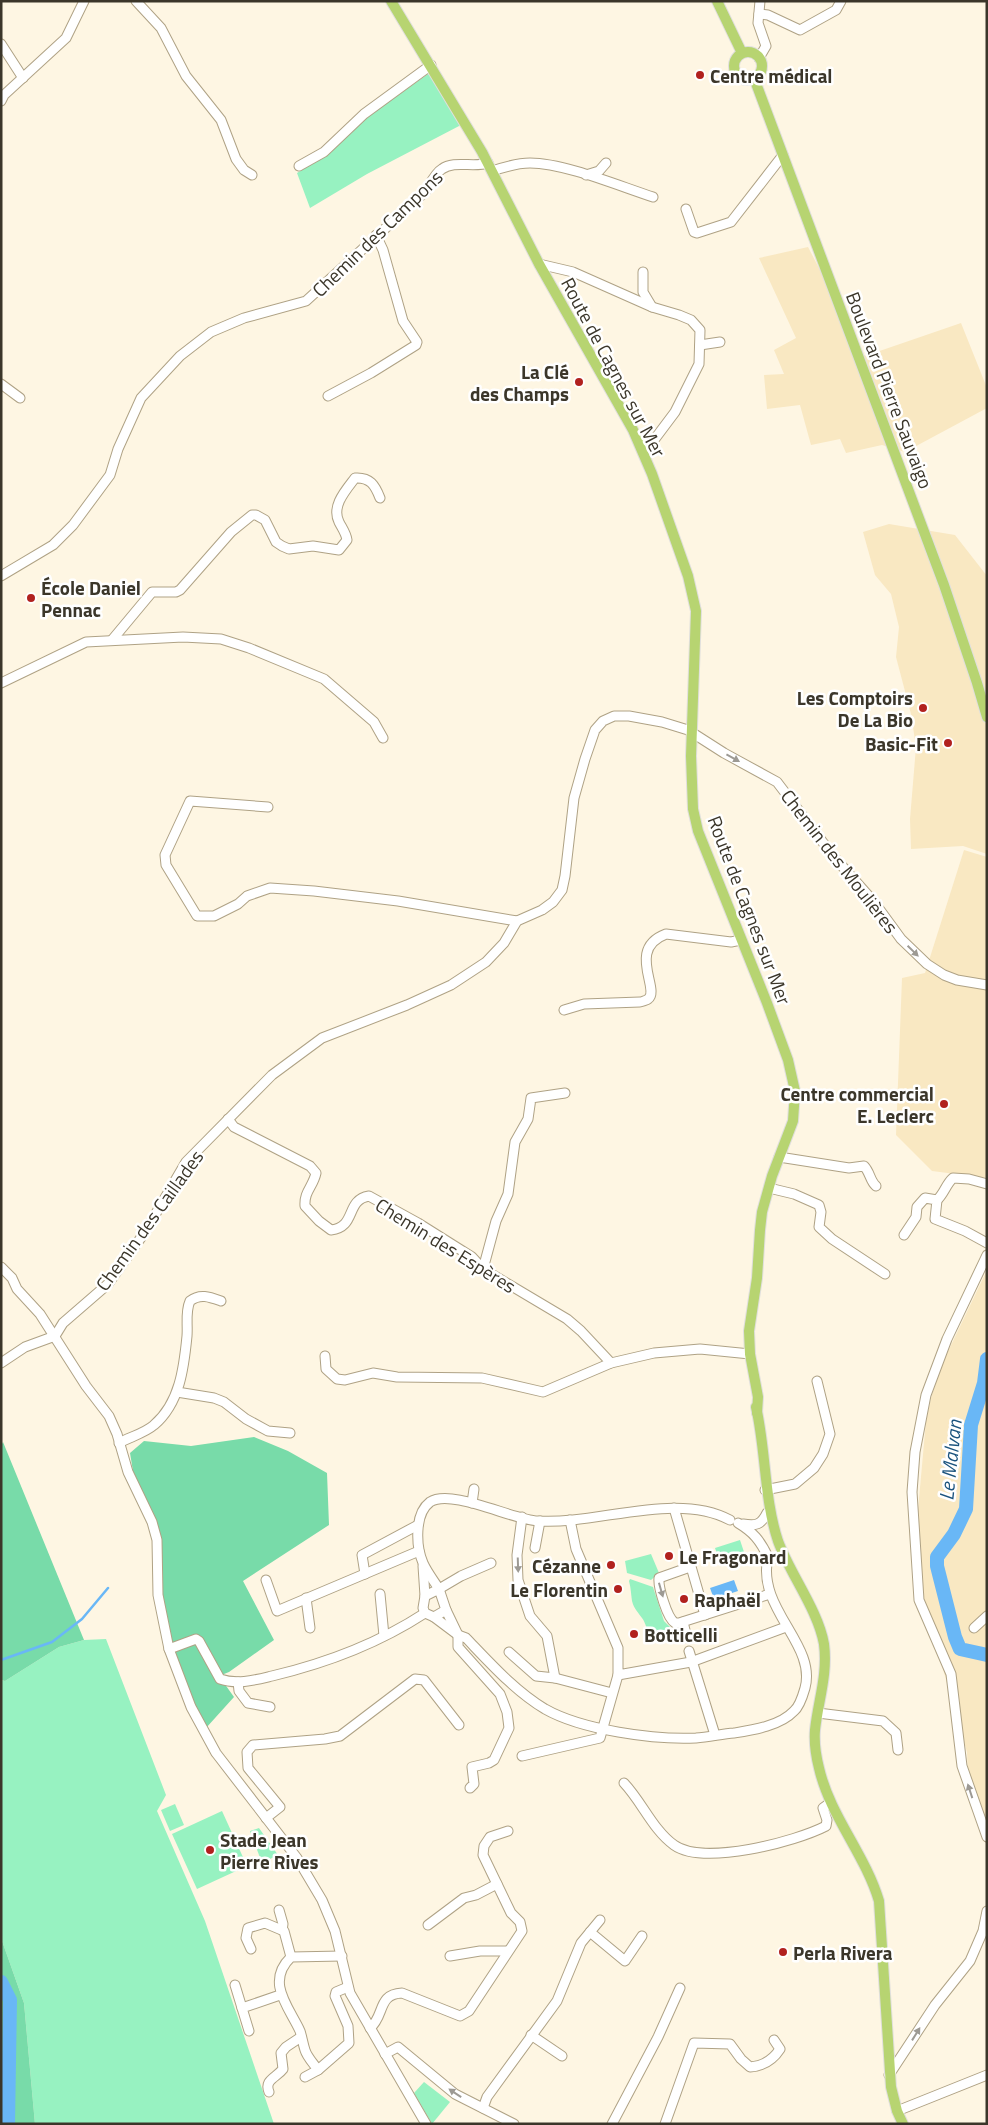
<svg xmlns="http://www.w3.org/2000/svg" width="988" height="2125" font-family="'Titillium Web',sans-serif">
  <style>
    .built { fill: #f9e8c2 }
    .green { fill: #97f2c1 }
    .forest { fill: #78dba9 }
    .water { fill: #69b7f6 }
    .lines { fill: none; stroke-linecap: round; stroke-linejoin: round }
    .stream { stroke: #69b7f6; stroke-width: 2.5 }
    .river { stroke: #69b7f6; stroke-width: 14 }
    .minor-casing { stroke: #afa285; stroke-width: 11 }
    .major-casing { stroke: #e0dfdd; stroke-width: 12 }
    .minor { stroke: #fff; stroke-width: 9 }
    .major { stroke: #b7d471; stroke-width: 10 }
    .oneway { fill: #9d9a94 }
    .poi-dot { fill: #b1211e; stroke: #fff; stroke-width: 2 }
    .labels { text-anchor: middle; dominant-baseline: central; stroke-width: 5; stroke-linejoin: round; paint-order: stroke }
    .poi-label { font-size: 19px; font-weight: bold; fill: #3b362a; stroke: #fff; text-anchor: start }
    .street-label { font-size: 19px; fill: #3b362a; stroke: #fff }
    .water-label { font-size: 20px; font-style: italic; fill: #1c547e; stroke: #fff }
  </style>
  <rect width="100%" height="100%" fill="#fef6e3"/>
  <g class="built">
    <path d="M808,247L865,356L961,323L987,388V408L905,452L882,445L846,453L840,439L811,445L800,405L767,409L764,375L784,374L774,350L796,338L759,258Z"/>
    <path d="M889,524L955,535L987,576V854L963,846L911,849L910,819L916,747L911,714L896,657L899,627L891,594L875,575L863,532Z"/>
    <path d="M964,850L987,857V1178L932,1171L896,1135L902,978L925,973Z"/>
    <path d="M987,1270V1828L968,1775L967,1752L923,1600L918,1510L926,1421L931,1398L942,1364Z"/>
  </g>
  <g class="green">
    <path d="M428,74L433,78L461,125L367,174L310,208L297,173L326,155L356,125Z"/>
    <path d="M740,1540L744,1552L719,1560L715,1548Z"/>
    <path d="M651,1554L659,1573L651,1580L627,1573L625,1561Z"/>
    <path d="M630,1579L653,1587L664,1621L676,1633V1637L656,1641C646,1636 648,1626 642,1618C638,1612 634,1609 632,1601C631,1595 631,1588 629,1581Z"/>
    <path d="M106,1639L166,1795L157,1811L205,1921L274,2124H35L24,2003L1,1938V1680L5,1681L59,1647L84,1640Z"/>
    <path d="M175,1804L184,1825L170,1831L161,1810Z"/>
    <path d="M222,1811L247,1866L197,1889L172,1834Z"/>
    <path d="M259,1828L278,1855L262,1863L250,1831Z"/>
    <path d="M424,2082L450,2102L432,2124L414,2093Z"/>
  </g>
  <g class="forest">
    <path d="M254,1437L288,1451L327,1473L329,1525L243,1581L274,1640L229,1672L219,1676L234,1697L206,1728L196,1712L174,1660L154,1586V1518L134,1477L130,1453L144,1441L191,1446Z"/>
    <path d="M3,1442L84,1640L59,1647L5,1681L1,1680V1446Z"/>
    <path d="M1,1938L24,2003L35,2124H1Z"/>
  </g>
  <path class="water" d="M734,1580L738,1591L714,1599L710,1588Z"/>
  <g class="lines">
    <path class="stream" d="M1,1660L52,1642L82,1619L108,1588"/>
    <g class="river">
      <path d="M987,1359L984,1383L971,1425L966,1509L954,1534L937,1557V1566L955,1637L960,1649L987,1655"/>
      <path d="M1,1982L10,2000L8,2124"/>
    </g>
    <defs>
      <g id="minor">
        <path d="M136,1L161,28L186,76L221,120L236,159L244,170L252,175"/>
        <path d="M759,14L768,15L800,30L836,10L841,1"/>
        <path d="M1,44L23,78"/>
        <path d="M759,58L766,46L758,23L760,1"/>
        <path d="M1,101L4,95L66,38L84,1"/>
        <path d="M299,166L324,152L364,114L431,65"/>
        <path d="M492,171C504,167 517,163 530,163C564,163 619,186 653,197"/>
        <path d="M586,175L599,171L606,163"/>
        <path d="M686,209L694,232L697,233L731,222L783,155"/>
        <path d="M539,264L573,272L652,307L679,315L691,320L700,330L699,364L675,412L654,440L642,450"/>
        <path d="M643,272V292L652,307"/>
        <path d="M700,345L720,342"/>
        <path d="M1,384L20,398"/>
        <path d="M328,396L371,373L416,345L417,342L403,321L383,250L376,235"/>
        <path d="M1,576L53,545L73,525L110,475L118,449L141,398L180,356L211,332L244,318L306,301L426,191C430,184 435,173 442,169C454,160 474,168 488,163"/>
        <path d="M112,640L152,592H176L180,590L231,532L252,515H256L265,520L276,542L282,546L289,549L313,546L339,550L347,540C346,533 342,528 339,522C331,506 346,490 355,478C370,477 375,485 380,498"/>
        <path d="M1,683L86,642L183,637L221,639L249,648L324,679L374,722L383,738"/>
        <path d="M268,807L190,801L165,855L166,865L197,916H214L238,904L247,896L270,888L314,891L398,901L517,921"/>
        <path d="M564,1010L584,1004L640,1002C641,1002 647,1000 648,999C661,990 626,949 666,934L731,942L741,940"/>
        <path d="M228,1119L234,1127L310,1166L316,1173C313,1187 304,1191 305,1206L319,1221L331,1230C357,1227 345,1200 369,1196L418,1223L472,1257L483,1269L567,1319L581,1331L611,1363"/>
        <path d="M779,1157L849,1168L864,1166C870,1172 870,1181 876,1186"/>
        <path d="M769,1188L794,1194L819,1205L821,1212L819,1227L832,1239L885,1274"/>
        <path d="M937,1200C944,1194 946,1184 953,1178L969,1179L987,1184"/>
        <path d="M904,1235L916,1217L917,1207L925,1198L937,1200L935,1219L965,1231L987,1243"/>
        <path d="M987,1255L947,1339L926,1395L915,1452L912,1492L919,1600L951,1674L962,1766L987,1837"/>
        <path d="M1,1267L12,1278L17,1289L40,1314L86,1386L109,1416L117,1434L128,1472L152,1522L157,1540L158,1595L169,1649L191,1707L216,1753L297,1858L322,1900L335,1931L350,1993L426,2124"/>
        <path d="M483,1269L496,1221L508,1194L515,1142L528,1119L531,1098L565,1093"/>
        <path d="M55,1336L63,1323L108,1284L145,1232L186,1162L272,1075L322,1038L407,1005L451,985L486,962L504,943L517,921L542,910L553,902L562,890L565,876L574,798L585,759L595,730L603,721L614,716H629L662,722L688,730L724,753L777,782L834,857L874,902L901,939L927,964L944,975L957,980L987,985"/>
        <path d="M325,1356L326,1369L337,1379L345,1380L373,1373L397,1377L482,1378L543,1392L611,1363L654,1353L700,1349L750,1354"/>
        <path d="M1,1363L25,1347L55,1336"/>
        <path d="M177,1392L214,1398L224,1402L246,1419L268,1431L290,1433"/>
        <path d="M119,1443C130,1437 145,1433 154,1425C180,1403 184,1367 187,1336C188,1324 185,1312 190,1301C200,1293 210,1297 221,1301"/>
        <path d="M765,1490L795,1484L814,1468L823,1454L830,1434L817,1381"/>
        <path d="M472,1503L474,1489"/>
        <path d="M674,1508L705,1615"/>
        <path d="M522,1517L517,1555L518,1580L530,1616L547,1636L555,1678"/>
        <path d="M570,1520L576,1549L618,1648V1675L691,1662L786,1627"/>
        <path d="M738,1523C753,1532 760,1540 768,1557L779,1559"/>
        <path d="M743,1524C756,1526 761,1525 767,1513"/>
        <path d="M535,1548L540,1521"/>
        <path d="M491,1563L461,1576L439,1589C434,1581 427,1572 423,1563C416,1547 414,1514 430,1502C451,1488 513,1520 538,1521C597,1525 676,1491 730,1520"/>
        <path d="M423,1566L425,1596"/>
        <path d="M690,1567L659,1578C658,1587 667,1618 675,1623H679L770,1594"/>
        <path d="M365,1574L362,1555L418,1525"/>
        <path d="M266,1580L277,1611L419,1551"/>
        <path d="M439,1589L446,1610L434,1617L425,1613L423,1608L425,1596Z"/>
        <path d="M380,1594L384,1636"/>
        <path d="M306,1598L310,1628"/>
        <path d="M446,1610L458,1635V1647L500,1694L507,1712L509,1728L494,1760L489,1763L472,1767L474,1784L470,1788"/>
        <path d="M434,1617L458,1635L466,1638C490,1663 515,1691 545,1709C582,1730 654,1740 696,1738C709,1737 722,1734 734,1733C753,1730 780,1726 794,1711C800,1706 803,1695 805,1688C817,1644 756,1609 768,1557"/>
        <path d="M683,1622L687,1638"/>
        <path d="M974,1628L987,1616"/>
        <path d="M169,1649L196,1639L199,1641L220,1679C237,1685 255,1680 272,1676C327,1663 379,1643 425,1613"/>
        <path d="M689,1651L715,1735"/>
        <path d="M509,1652L536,1676L555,1678L612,1693"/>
        <path d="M238,1682L239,1691L248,1703L270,1707"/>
        <path d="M818,1713L883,1721L896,1733L898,1750"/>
        <path d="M522,1756L600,1738L618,1675"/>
        <path d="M624,1783C642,1802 653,1830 674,1845C703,1866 795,1842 826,1826L827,1820L823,1808L830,1803"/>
        <path d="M266,1818L280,1807L248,1768L247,1752L253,1745L325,1739L340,1736L415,1679L424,1680L459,1725"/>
        <path d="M279,1910L283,1924L282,1930"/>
        <path d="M428,1925L464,1898L476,1895L497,1884"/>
        <path d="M590,1932L625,1961L642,1936"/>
        <path d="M251,1949L246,1938L248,1928L265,1923L284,1931L291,1957"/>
        <path d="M342,1956L291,1957C265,1982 289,2007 300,2031C302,2037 303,2044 305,2050C307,2057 314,2064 318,2070L349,2043L348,2026L335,1996L336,1992L348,1987"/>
        <path d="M450,1956L480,1951H507"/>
        <path d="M235,1985L242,2008"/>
        <path d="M370,2028C385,2016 377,1994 402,1993L460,2016L469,2011L522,1931L520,1922L511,1913L483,1855L484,1846L490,1837L508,1831"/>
        <path d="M249,2031L242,2008L280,1995"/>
        <path d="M531,2035L562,2056"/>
        <path d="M385,2054L398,2047L455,2094L514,2124"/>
        <path d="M889,2075L935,2005L970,1961L983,1931L987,1911"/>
        <path d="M305,2077L318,2070"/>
        <path d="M269,2092C264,2080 276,2078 283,2069L281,2053L286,2047L301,2037"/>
        <path d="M483,2108L487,2097L557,2001L581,1943L600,1920"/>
        <path d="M897,2111L987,2075"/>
        <path d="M612,2124L658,2037L680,1988"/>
        <path d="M665,2124L694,2043L730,2044L741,2059L750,2067C763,2066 773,2060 780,2049L774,2040"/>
      </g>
      <g id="major">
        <path d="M391,1L482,152L539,264L633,430L652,474L688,576L696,611L691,756L693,809L698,831L767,1003L788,1060L795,1091L793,1121L772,1176L762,1212L760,1230L757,1278L749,1331L750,1354L758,1397L757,1413"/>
        <path d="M717,1L742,53"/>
        <circle cx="748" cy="66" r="14"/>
        <path d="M754,78L944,585L977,683L987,717"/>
        <path d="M756,1407C766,1450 764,1499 778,1541C790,1574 818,1610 824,1644C828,1675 818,1701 815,1730C814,1742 816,1756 819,1768C830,1816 865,1854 879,1901L891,2087L897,2111L903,2124"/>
      </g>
    </defs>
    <use href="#minor" class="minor-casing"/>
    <use href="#major" class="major-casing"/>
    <use href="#minor" class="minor"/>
    <use href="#major" class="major"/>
  </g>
  <defs><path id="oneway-solid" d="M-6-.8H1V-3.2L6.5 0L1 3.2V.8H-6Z" transform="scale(1.25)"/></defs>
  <g class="oneway">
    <use href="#oneway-solid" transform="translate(733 758) rotate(29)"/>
    <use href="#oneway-solid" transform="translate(913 951) rotate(44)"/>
    <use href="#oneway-solid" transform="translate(518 1565) rotate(88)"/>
    <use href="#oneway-solid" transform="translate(661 1590) rotate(74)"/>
    <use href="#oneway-solid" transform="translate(970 1791) rotate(-108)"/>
    <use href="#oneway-solid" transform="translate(916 2034) rotate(-58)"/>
    <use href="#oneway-solid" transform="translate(455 2093) rotate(-146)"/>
  </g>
  <g class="poi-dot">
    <circle cx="700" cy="75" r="5"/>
    <circle cx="579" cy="382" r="5"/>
    <circle cx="31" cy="598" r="5"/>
    <circle cx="923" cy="708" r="5"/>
    <circle cx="948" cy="743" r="5"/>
    <circle cx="944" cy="1104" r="5"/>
    <circle cx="669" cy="1556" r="5"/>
    <circle cx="611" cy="1565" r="5"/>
    <circle cx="618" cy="1589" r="5"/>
    <circle cx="684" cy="1599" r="5"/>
    <circle cx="634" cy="1634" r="5"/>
    <circle cx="210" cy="1850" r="5"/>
    <circle cx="783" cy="1952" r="5"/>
  </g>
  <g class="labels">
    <g class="poi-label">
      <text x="710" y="75">Centre médical</text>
      <text x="569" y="371" text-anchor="end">La Clé<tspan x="569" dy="22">des Champs</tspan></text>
      <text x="41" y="587">École Daniel<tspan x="41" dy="22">Pennac</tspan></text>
      <text x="913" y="697" text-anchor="end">Les Comptoirs<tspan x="913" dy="22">De La Bio</tspan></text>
      <text x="938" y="743" text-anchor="end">Basic-Fit</text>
      <text x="934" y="1093" text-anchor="end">Centre commercial<tspan x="934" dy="22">E. Leclerc</tspan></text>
      <text x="679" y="1556">Le Fragonard</text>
      <text x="601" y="1565" text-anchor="end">Cézanne</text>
      <text x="608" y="1589" text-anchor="end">Le Florentin</text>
      <text x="694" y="1599">Raphaël</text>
      <text x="644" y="1634">Botticelli</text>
      <text x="220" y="1839">Stade Jean<tspan x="220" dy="22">Pierre Rives</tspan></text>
      <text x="793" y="1952">Perla Rivera</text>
    </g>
    <g class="street-label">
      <text transform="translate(377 233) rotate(-44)">Chemin des Campons</text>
      <text transform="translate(614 367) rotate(62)">Route de Cagnes sur Mer</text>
      <text transform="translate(890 390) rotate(69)">Boulevard Pierre Sauvaigo</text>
      <text transform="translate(840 861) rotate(52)">Chemin des Moulières</text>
      <text transform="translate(750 910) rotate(69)">Route de Cagnes sur Mer</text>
      <text transform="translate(149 1220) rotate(-54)">Chemin des Caillades</text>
      <text transform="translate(446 1245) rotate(32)">Chemin des Espères</text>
    </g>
    <g class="water-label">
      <text transform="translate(950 1460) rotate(-84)">Le Malvan</text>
    </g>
  </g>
  <rect width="988" height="2125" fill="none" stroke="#3b362a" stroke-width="5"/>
</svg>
